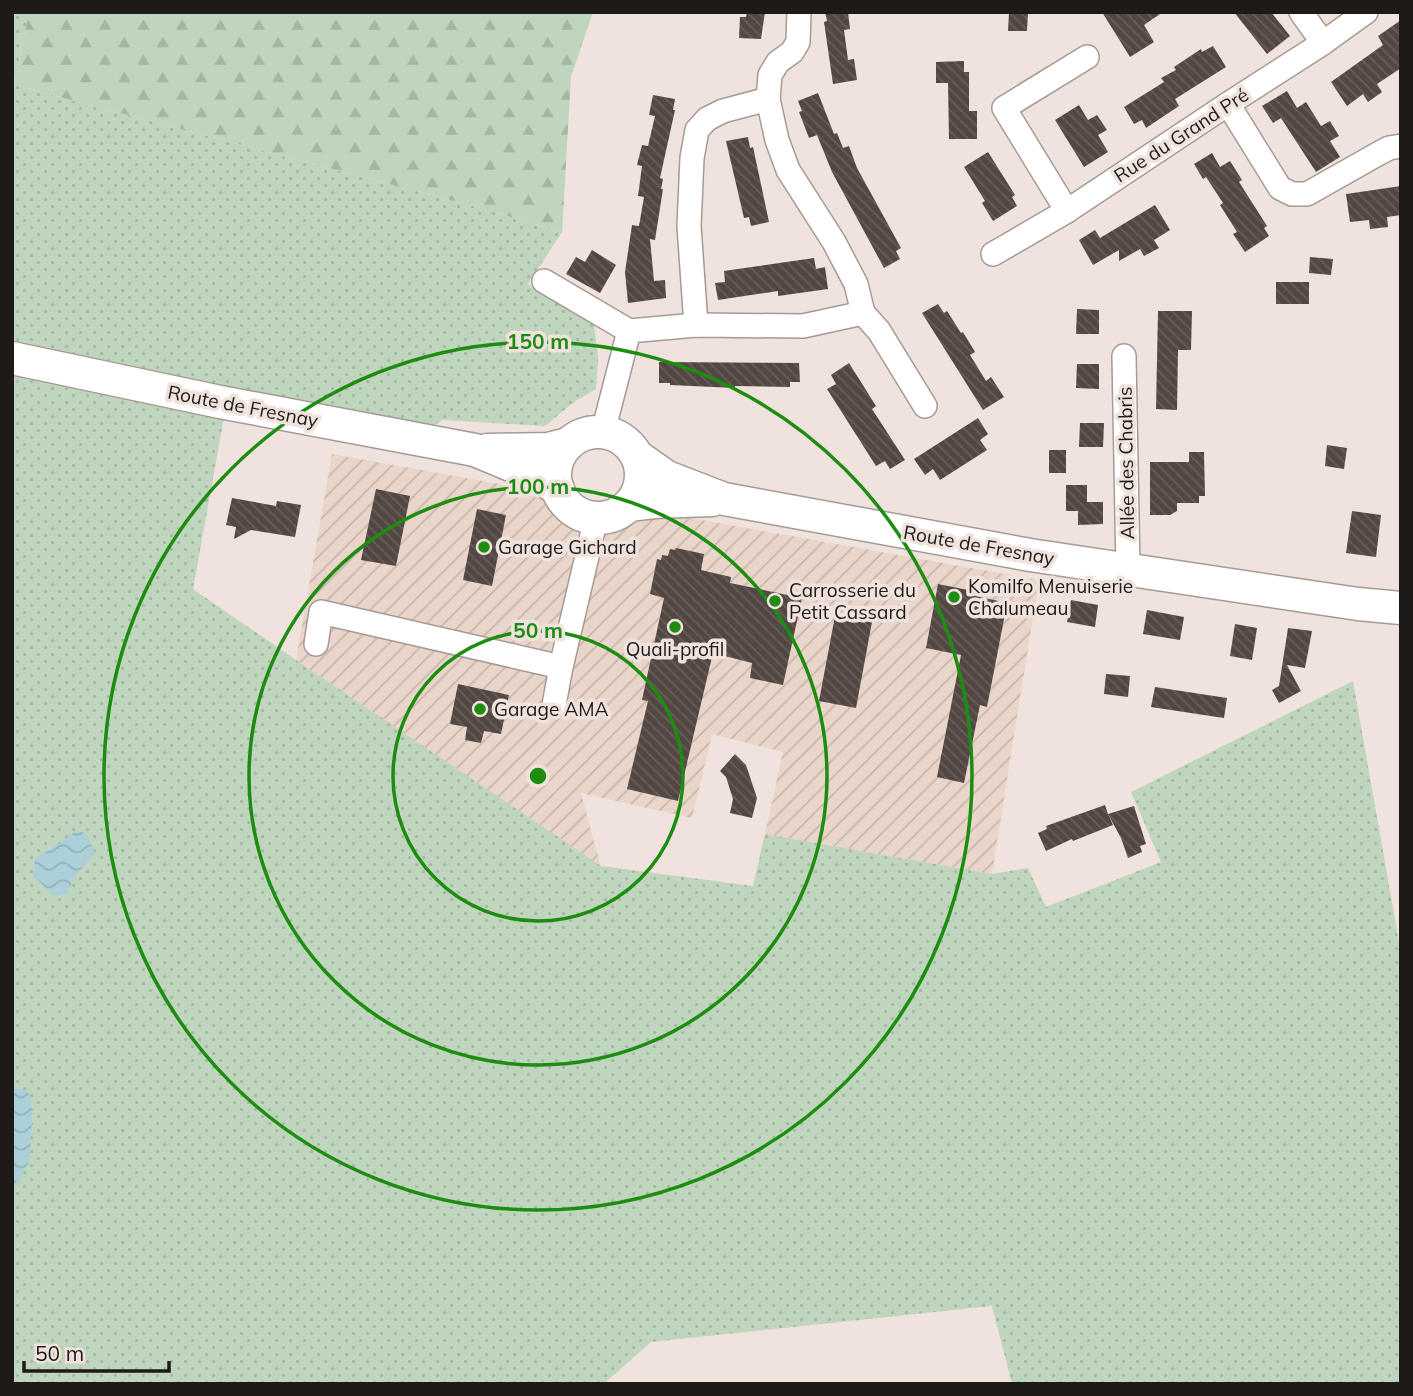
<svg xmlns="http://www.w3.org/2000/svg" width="1413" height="1396" font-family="Mulish,sans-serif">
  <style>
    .industrial { fill: url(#industrial-furrows) }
    .grass { fill: url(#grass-dots) }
    .forest { fill: url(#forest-firs) }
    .water { fill: url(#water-waves) }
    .building { fill: url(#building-back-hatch) }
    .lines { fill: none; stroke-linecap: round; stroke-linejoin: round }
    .street-casing { stroke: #a59a94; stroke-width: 26 }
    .secondary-casing { stroke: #a59a94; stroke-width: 35 }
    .street { stroke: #fff; stroke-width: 23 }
    .secondary { stroke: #fff; stroke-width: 32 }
    .ring { fill: none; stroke: #1d8d11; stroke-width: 3.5 }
    .poi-dot { fill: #1d8d11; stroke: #f0e3dd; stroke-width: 2.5 }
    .labels { text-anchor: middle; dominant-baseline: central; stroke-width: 7; stroke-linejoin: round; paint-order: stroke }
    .street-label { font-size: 19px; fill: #1e1a17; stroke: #f0e3dd }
    .poi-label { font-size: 19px; fill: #1e1a17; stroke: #f0e3dd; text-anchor: start }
    .centre { fill: #1d8d11; stroke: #f0e3dd; stroke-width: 3.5 }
    .ring-label { font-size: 21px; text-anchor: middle; font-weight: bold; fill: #1d8d11; stroke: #f0e3dd; stroke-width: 7; stroke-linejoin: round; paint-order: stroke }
  </style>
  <defs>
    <pattern id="industrial-furrows" width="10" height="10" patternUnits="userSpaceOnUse" patternTransform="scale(1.75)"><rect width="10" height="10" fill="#ead5cb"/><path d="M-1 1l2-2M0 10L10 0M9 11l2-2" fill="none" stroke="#c8b6ae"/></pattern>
    <pattern id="grass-dots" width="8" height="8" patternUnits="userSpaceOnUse" patternTransform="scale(1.75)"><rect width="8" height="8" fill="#c0d5bd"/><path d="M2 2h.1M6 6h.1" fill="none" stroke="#a5b6a2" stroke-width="1.8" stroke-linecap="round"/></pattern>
    <pattern id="forest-firs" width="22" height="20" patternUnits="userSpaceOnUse" patternTransform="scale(1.75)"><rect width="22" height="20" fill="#c0d5bd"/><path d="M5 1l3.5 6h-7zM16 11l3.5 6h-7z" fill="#a5b6a2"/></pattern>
    <pattern id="water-waves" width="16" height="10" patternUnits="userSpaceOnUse" patternTransform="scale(1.75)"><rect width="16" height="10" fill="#abd0d9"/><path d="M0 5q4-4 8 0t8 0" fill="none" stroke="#93b2ba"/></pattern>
    <pattern id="building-back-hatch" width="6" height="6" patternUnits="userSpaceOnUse" patternTransform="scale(1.75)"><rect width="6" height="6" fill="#524742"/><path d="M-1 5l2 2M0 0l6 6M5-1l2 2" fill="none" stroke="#675e5a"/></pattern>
  </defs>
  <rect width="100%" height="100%" fill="#f0e3dd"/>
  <path class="industrial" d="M332,454L1039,580L992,874L765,834L783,752L712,734L692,818L581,793L601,867L296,660Z"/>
  <path class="grass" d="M12,12H29L14,85L477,207L562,232L528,284L594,325L598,358L596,389L574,402L545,426L443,420L431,427L229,390L193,589L296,660L601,866L753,886L765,834L992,874L1028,868L1046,907L1161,862L1131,792L1353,681L1399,942H1401V1384H1012L992,1306L651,1342L607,1381V1384H12Z"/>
  <path class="forest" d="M29,12H593L571,77L562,232L477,207L14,85Z"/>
  <g class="water">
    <path d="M77,830L87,834L95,853L74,877L67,894L55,896L33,876L35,858L59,844Z"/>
    <path d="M12,1087L27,1091L31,1099L32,1122L29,1162L19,1181L12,1185Z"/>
  </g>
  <g class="building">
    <path d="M747,12H765L761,39L739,38L740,17H746Z"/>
    <path d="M825,12H848L850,29L844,30L848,60L854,59L857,80L833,84L824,22L827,21Z"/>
    <path d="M1009,12H1028L1027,31H1008Z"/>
    <path d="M1102,12H1163L1144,25L1154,42L1130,57Z"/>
    <path d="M1234,12H1271L1290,36L1267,54Z"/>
    <path d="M1401,20V68L1377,84L1382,92L1368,102L1363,94L1347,106L1331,82L1383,45L1378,36Z"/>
    <path d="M1213,46L1226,67L1175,99L1179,106L1146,128L1142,120L1134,124L1124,107L1164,82L1161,78L1176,70L1174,67L1201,49L1202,52Z"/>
    <path d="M964,61V72H969V111H977V139H949L948,83H936V62Z"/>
    <path d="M1287,91L1297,108L1306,102L1321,126L1330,121L1339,136L1330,141L1340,157L1316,172L1281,118L1273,123L1262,106Z"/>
    <path d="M818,93L834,134L837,133L843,148L849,146L857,168L901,248L896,251L900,259L884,268L832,172L817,135L809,138L799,112L802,111L798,101Z"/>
    <path d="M653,95L675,99L673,110H675L660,178L663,179L661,189H663L655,240L650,239L654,281L665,280L666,298L628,303L625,272L632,225L639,226L644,197L638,196L642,166L637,165L642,145L648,146L655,116L649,115Z"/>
    <path d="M1079,105L1088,120L1097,115L1107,130L1098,135L1108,152L1084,167L1055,120Z"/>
    <path d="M748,137L750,148L753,147L769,222L751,226L749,217L744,218L726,141Z"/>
    <path d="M988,152L1015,195L1012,197L1017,206L993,221L982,203L985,201L964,167Z"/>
    <path d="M1212,153L1220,167L1230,161L1242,180L1239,182L1267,226L1264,228L1269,236L1245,252L1233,234L1237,232L1220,205L1223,203L1206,177L1203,179L1194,164Z"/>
    <path d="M1401,186V215L1387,217L1388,227L1370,229L1369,220L1350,222L1346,194Z"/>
    <path d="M1155,205L1170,230L1154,240L1159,248L1144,256L1140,249L1119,261V250L1093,265L1079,240L1095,230L1100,238Z"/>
    <path d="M592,250L616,265L600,293L566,274L576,257L585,262Z"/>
    <path d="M1310,257L1333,259L1331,275L1309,273Z"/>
    <path d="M814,258L816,269L825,267L828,289L778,296V291L718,300L715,283L725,282L724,271Z"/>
    <rect x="1276" y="282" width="33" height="22"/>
    <path d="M938,304L944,313L947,311L961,333L963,332L975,352L970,355L986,381L991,377L1004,397L983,410L922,313Z"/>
    <path d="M1077,309L1099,310V334H1076Z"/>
    <path d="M1158,311H1192L1191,350H1178L1177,410L1156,409Z"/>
    <path d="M659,362L799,363L800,382H790V387L735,386V388L670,385V383H659Z"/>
    <path d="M849,363L876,406L872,409L905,460L890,469L885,461L876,466L827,389L836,384L831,375Z"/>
    <path d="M1077,364H1099V389L1076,388Z"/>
    <path d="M978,418L988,434L980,440L987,450L940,480L933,469L925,475L914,459Z"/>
    <path d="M1080,423H1104L1103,447H1079Z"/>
    <path d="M1327,445L1347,448L1344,469L1325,466Z"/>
    <rect x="1049" y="450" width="17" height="23"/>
    <path d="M1189,452H1204L1205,496H1199V503H1177V511L1170,515H1150V462H1189Z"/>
    <path d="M1066,485H1087V502H1103V524L1078,525V511H1066Z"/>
    <path d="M376,489L410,496L396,566L361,560Z"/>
    <path d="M232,498L276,506L277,501L301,505L295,537L251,530L234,539L236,527L226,525Z"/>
    <path d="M477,509L506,515L492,586L463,580Z"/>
    <path d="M1352,511L1381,515L1376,557L1346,553Z"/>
    <path d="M676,548L704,554L701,570L731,577L730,583L802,598L783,685L750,678L752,663L713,653L678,801L627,789L648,701L642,700L664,598L650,594L657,559L661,560L662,555L668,556L670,549L675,550Z"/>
    <path d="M938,584L973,591L972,595L998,601L996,607L1006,609L987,707L980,705L964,783L937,777L961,655L926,648Z"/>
    <path d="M1071,600L1098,605L1095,627L1067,622Z"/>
    <path d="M1147,610L1184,617L1180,640L1143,634Z"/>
    <path d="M835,616L872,622L856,708L819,701Z"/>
    <path d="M1235,624L1257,628L1252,660L1230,656Z"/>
    <path d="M1288,628L1312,631L1305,668L1287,665L1301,691L1279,703L1272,690L1279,686Z"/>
    <path d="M1106,674L1130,676L1128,697L1104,694Z"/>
    <path d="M458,684L509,695L501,734L484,731L481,743L465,740L467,727L450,724Z"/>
    <path d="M1155,687L1227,698L1224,718L1151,707Z"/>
    <path d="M735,754L746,765L757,798L752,818L730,813L733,799L726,777L720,771Z"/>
    <path d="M1105,805L1108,814L1134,806L1146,844L1140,846L1142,852L1128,858L1121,838L1108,814L1113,825L1073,841L1072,839L1046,851L1038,833L1047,829L1046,826Z"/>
  </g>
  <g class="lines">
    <defs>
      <g id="street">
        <path d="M1301,12L1323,43"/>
        <path d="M1228,104L1280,188L1292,194H1307L1376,155L1389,148L1401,146"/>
        <path d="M1067,211L1004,108L1087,57"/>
        <path d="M993,254L1067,211L1228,104L1323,43L1366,12"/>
        <path d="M544,281L629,331"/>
        <path d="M863,313L879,331L925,406"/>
        <path d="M696,325L689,226L692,158L697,130L707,119L723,111L768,99"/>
        <path d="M1124,356L1128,570"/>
        <path d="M603,432L629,331L696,325L803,326L863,313L856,284L834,242L788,170L777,140L768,99L770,75L778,62L792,52L798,42L799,12"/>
        <path d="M316,644L321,612L561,667"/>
        <path d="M554,705L561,667L596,518"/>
      </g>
      <g id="secondary">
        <path d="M12,358L220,402L475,450L537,476L558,489"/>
        <circle cx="598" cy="475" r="43"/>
        <path d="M487,450L548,449L568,444"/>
        <path d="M637,456L667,477L724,499L1030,555L1358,604L1401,608"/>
        <path d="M629,505L654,502L712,500"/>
      </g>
    </defs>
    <use href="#street" class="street-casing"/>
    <use href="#secondary" class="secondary-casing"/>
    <use href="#street" class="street"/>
    <use href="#secondary" class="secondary"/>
  </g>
  <g class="ring">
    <circle cx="538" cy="776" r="145"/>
    <circle cx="538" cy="776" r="289"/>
    <circle cx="538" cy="776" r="434"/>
  </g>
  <g class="poi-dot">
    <circle cx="484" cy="547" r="7"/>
    <circle cx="954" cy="597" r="7"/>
    <circle cx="775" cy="601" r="7"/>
    <circle cx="675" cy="627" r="7"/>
    <circle cx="480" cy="709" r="7"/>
  </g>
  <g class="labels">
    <g class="street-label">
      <text transform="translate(1181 135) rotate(-33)">Rue du Grand Pré</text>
      <text transform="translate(243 406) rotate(11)">Route de Fresnay</text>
      <text transform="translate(1126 463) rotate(-91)">Allée des Chabris</text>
      <text transform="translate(979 545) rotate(10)">Route de Fresnay</text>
    </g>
    <g class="poi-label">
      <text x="498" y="547">Garage Gichard</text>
      <text x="968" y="586">Komilfo Menuiserie<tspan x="968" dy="22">Chalumeau</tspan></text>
      <text x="789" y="590">Carrosserie du<tspan x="789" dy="22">Petit Cassard</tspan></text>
      <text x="675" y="649" text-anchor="middle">Quali-profil</text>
      <text x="494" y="709">Garage AMA</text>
    </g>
  </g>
  <circle cx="538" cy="776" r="10" class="centre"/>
  <g class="ring-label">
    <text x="538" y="349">150 m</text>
    <text x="538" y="494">100 m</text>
    <text x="538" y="638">50 m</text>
  </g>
  <rect width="1413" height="1396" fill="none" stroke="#1e1a17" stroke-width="28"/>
  <path d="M24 1361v10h145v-10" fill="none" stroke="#1e1a17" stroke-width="3.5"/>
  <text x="35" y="1361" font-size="21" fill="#1e1a17" stroke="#f0e3dd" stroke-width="5" paint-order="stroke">50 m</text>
</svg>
